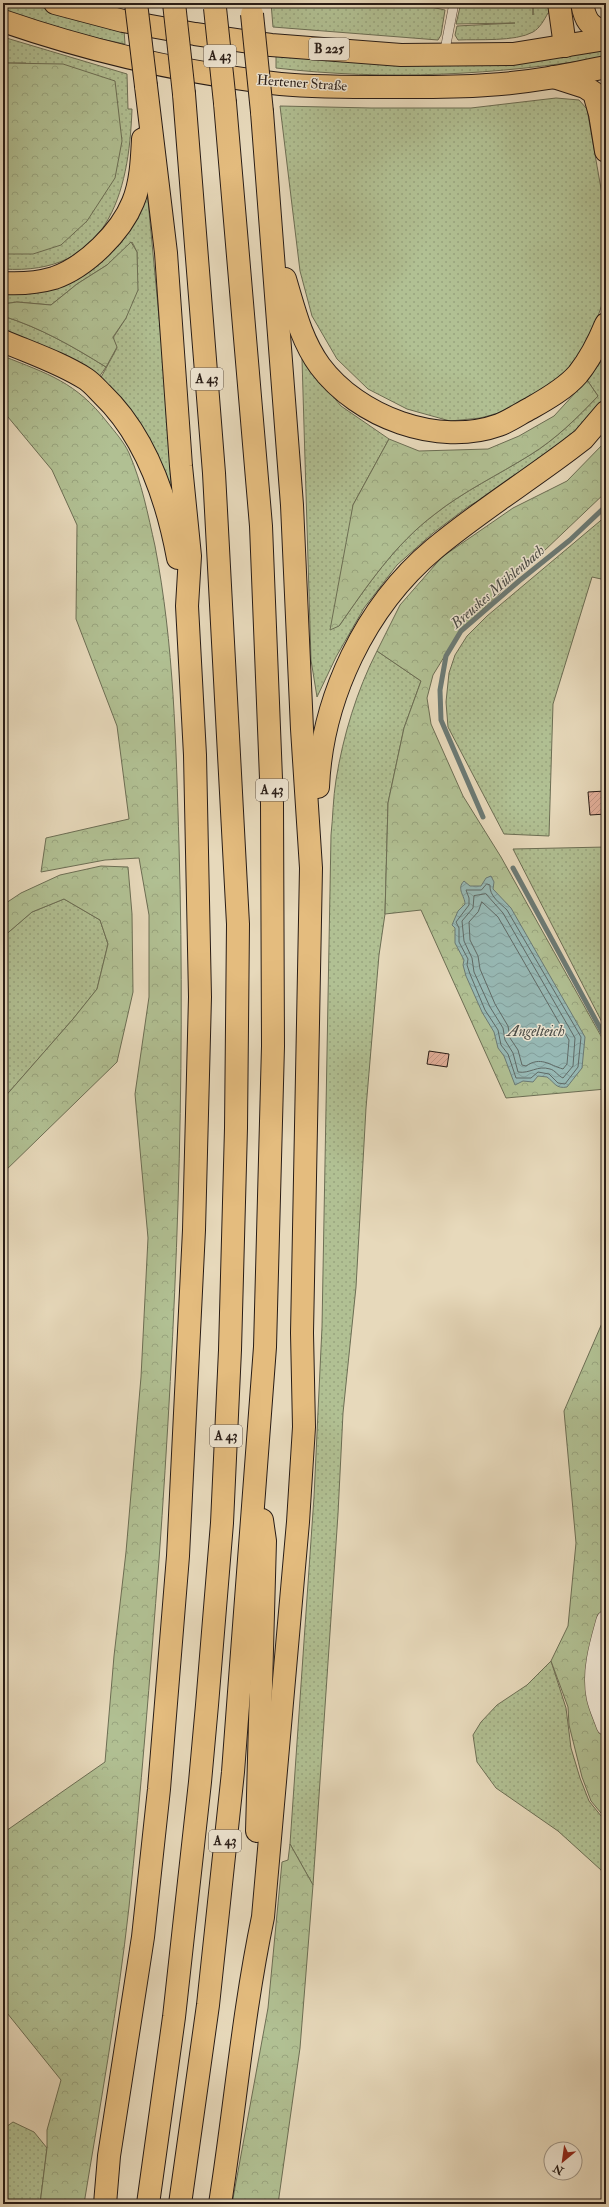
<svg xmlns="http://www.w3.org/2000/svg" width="609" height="2207" font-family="'IM FELL Double Pica',serif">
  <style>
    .grass { fill: url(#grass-dots); stroke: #6c6e54 }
    .forest { fill: url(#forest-crowns); stroke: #6c6e54 }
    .water { fill: url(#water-waves); stroke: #6b7a75 }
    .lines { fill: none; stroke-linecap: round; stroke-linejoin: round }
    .shore { stroke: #606a66; stroke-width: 1 }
    .stream { stroke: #6b7a75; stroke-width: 5 }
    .building { fill: url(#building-hatch); stroke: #281c16 }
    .lane-casing { stroke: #584b3f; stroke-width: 10 }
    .street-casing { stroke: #584b3f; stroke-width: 20 }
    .primary-casing { stroke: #281c16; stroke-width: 24 }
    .highway-casing { stroke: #281c16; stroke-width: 24 }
    .lane { stroke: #efe6d3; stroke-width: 9 }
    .street { stroke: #efe6d3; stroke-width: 19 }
    .primary { stroke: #e4bc7e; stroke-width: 22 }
    .highway { stroke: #e4bc7e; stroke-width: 22 }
    .highway-bridge-casing { stroke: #281c16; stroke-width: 24; stroke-linecap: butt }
    .highway-bridge { stroke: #e4bc7e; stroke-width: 22 }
    .labels { text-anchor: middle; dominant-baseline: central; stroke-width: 3; stroke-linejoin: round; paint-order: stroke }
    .shield { fill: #efe6d3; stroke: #64594f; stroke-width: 1 }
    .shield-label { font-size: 13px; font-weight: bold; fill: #281c16 }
    .street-label { font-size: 14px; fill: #281c16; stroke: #efe6d3 }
    .water-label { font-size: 15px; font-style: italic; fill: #494b46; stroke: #efe6d3 }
  </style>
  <defs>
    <pattern id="grass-dots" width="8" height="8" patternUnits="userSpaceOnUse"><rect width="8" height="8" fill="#b1c093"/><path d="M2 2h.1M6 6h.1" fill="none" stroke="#98a47e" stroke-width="1.8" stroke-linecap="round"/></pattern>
    <pattern id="forest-crowns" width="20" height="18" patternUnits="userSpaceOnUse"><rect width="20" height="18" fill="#b1c093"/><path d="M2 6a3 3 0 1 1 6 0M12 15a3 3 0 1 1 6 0" fill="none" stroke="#98a47e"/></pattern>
    <pattern id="water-waves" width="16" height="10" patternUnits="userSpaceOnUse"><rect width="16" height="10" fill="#97b9b5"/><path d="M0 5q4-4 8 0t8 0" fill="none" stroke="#829e9b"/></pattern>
    <pattern id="building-hatch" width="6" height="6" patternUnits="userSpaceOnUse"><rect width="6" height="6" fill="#e3b09b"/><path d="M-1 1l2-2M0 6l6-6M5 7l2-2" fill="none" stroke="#c39785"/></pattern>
  </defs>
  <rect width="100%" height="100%" fill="#e7d9bb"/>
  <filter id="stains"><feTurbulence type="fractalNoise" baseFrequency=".005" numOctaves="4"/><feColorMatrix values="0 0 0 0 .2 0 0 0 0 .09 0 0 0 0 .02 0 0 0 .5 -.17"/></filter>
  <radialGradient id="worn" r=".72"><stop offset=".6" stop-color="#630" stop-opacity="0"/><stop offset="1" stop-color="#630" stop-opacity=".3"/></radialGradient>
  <g class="grass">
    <path d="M3,3H26L124,30L125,44L87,36L3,12Z"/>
    <path d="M271,3H412L445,10L441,35L438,40L273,27Z"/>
    <path d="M461,3H533V15V3H553L554,13H548C544,20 540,28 533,32C515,42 478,39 458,40L455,35L457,26L515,23L456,24Z"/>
    <path d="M3,37L127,74L128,109H132C129,195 107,276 3,269V254L26,63H3Z"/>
    <path d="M606,49V57C497,75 386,81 276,68V54C338,59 401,67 464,65C512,65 559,56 606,49Z"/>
    <path d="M556,98L579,100L587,109L606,217V293L589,342L575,364L558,381L518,408L480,418L450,421L407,409L368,389L337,359L312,316L300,271L280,106L371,108H471Z"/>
    <path d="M147,190L163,359L172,495L99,381L117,348L113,338L126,318L137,267V252L132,242L107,265L77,284L51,305L17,302L3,304V291L86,272L106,257L125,236Z"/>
    <path d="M3,316C41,328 72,346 106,367L97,380L3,330Z"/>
    <path d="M606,355V399L601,407L576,437L517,480L469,506L433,533L397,565L364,608L336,657L317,697L311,660L302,359L341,406L389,439L353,505L339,626C367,586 395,544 435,514C464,491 498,475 530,455C556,439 577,418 598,396L587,380Z"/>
    <path d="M606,516V580L592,577L553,704L549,836L504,834L448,727L446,702L449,673L455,655L467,636L487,616Z"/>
    <path d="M377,651L421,681L404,728L388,803L385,914L379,955L366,1108L356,1287L343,1413L338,1514L313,1885L290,1844L314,1497L322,1327L331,835C333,817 333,798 336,780C343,736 357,690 377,651Z"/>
    <path d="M606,847V1030L513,849Z"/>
    <path d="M64,899L100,920L108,944L97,989L73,1019L3,1099V937L32,912Z"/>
    <path d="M551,1661L566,1708L571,1748L580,1778L589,1801L606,1822V1878L601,1870L558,1831L496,1788L477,1762L473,1735L481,1722L497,1705L527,1685Z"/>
    <path d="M13,2122L34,2132L47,2148L40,2204H3V2129Z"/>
  </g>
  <g class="forest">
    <path d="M3,63L63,64L115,81L122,141L115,178L87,221L61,245L33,254H3Z"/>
    <path d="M131,242L137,252L138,290L126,318L113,337L117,347L106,367C72,346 41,328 3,316V304L17,302L51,305L77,284L107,265Z"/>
    <path d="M3,356C48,374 76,382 107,422C115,432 124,442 129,453C142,483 148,515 155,546C174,644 176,745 179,845C186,1084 176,1322 159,1560C150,1676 141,1792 129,1907C118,2006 100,2106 84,2204H40L47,2148V2130L61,2080L3,2008V1833L105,1762L114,1656L126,1552L141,1377L148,1238L135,1094L149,997V915L139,858L105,860L41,872L46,838L129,819L117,726L76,619L77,525L52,470L3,411Z"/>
    <path d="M587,380L598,396C577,418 556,439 530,455C498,475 464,491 435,514C395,544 367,586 339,626L330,630L353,505L389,439L419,451L488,449L519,436L554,416Z"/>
    <path d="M606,441V492L460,631L433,675L427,698L431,724L463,796L501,857L606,1045V1089L506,1098L421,910L385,914L388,803L404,728L421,681L377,651L400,605L442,557L513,508L567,481Z"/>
    <path d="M101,866L128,867L132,914L133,992L117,1062L3,1173V1099L73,1019L97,989L108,944L100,920L64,899L32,912L3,937V905L21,893L60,875Z"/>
    <path d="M606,1314V1819L591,1801L582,1777L569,1725L568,1707L551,1661L568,1626L576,1543L564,1411Z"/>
    <path d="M290,1844L313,1885L300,2048L278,2204H232L268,2008L282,1862L288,1860Z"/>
  </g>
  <path class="water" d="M491,876L494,882L493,889L511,908L585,1037L582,1068L567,1087C556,1089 555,1083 547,1077L538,1076L533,1082L523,1081L515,1085L504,1056L498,1048L494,1032L482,1012L466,976L463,965L464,960L455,943V928L452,925L458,911L465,904C465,896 456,889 464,881L470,886H481L486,878Z"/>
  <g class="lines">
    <g class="shore">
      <path d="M487,884L490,885C489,896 500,903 507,910L581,1037L578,1067L565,1084L558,1083L549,1074L538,1072L531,1078H516L508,1054L501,1045L498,1030L485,1010L470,974L467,965L468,959L459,942V928L456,922L469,905V898L466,890H481Z"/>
      <path d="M486,894L503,913L575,1038L573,1066L563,1078C558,1076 555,1070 550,1069C537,1065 530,1074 518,1072L513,1053L505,1040L503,1028L490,1007L474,972L472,958L464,941L462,921L473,908L474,896Z"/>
      <path d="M482,902L498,917L569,1040L567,1064L563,1069C549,1065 541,1056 526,1066L522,1065L518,1050L510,1038L508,1026L495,1004L480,969L478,956L470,940L469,922L478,912Z"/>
    </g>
    <g class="stream">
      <path d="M483,817L441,720L440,690L446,656L461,631L519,581L570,540L606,506"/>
      <path d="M513,868L606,1039"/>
    </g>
  </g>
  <g class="building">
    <path d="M605,791L606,814L590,815L588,792Z"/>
    <path d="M429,1051L449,1054L447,1067L427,1064Z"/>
  </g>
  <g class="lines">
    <defs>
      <path id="lane" d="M444,55L454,3"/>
      <path id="street" d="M606,1620C599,1645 591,1671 596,1697C598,1707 603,1717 606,1726"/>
      <g id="primary">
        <path d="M55,3L123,21L195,34L271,45L401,55L513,54L606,39"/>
        <path d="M3,21C90,51 181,72 272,83C304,87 338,87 371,87C409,87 449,88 487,85C527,83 567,75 606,67"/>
      </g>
      <g id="highway">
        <path d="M559,3L565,46"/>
        <path d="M582,3C585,20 589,27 606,32"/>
        <path d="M554,77L585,87L594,93L600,114L606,151"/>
        <path d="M285,279C294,309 301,340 320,366C358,417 438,447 499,425C510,421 521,413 531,408C547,399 566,388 578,374C590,359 599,341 606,324"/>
        <path d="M3,283C20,284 37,283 54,278C86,267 121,232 133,202C141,183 142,159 143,139"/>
        <path d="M3,341C31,353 61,363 86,379C92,383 97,389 102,394C146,436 167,499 178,558"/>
        <path d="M318,787C322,698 365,607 434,549C477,513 525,483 570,449L583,439L606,412"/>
        <path d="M257,1831L265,1541L262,1520"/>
        <path d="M105,2204L109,2156L143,1937L159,1789L178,1556L194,1230L200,997L195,755L187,606L190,556L181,466L166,253L146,86"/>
        <path d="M148,2204L174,2017L200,1782L207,1705L222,1523L230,1350L236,1128L238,924L214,473L184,94"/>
        <path d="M180,2204L208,2005L233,1772L265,1347L273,1046L272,804L261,526L225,103"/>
        <path d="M220,2204C235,2109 243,2012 263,1917L298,1522L304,1427L302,1333L311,868L302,729L292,505L262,112"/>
      </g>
    </defs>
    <use href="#lane" class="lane-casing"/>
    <use href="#street" class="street-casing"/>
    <use href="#primary" class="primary-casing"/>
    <use href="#highway" class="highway-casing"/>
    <use href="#lane" class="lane"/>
    <use href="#street" class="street"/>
    <use href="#primary" class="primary"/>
    <use href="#highway" class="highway"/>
    <defs>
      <g id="highway-bridge">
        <path d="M136,3L146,86"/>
        <path d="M174,3L184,94"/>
        <path d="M215,8L225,103"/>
        <path d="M252,14L262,112"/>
      </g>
    </defs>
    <use href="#highway-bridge" class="highway-bridge-casing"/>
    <use href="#highway-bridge" class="highway-bridge"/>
  </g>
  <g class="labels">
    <g class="shield">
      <rect x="309" y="38" width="40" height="22" rx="3"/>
      <rect x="204" y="45" width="32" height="22" rx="3"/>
      <rect x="191" y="368" width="32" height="22" rx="3"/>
      <rect x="256" y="779" width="32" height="22" rx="3"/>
      <rect x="210" y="1425" width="32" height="22" rx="3"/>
      <rect x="209" y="1830" width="32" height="22" rx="3"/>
    </g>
    <g class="shield-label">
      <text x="329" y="49">B 225</text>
      <text x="220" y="56">A 43</text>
      <text x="207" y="379">A 43</text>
      <text x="272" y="790">A 43</text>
      <text x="226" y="1436">A 43</text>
      <text x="225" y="1841">A 43</text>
    </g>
    <g class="street-label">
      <text transform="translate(302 83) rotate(4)">Hertener Straße</text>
    </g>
    <g class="water-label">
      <text transform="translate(498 587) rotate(-41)">Breuskes Mühlenbach</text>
      <text x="536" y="1031">Angelteich</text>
    </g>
  </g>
  <rect width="609" height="2207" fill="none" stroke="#e7d9bb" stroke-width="16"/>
  <rect x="4" y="4" width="601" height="2199" fill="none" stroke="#281c16" stroke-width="2"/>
  <rect x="8" y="8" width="593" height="2191" fill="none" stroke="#281c16"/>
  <g transform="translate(563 2161) rotate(209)"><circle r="19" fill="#efe6d3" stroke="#9f9587"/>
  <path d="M0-3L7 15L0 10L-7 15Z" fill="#8f2418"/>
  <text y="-6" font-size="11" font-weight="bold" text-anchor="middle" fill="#281c16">N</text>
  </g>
  <rect width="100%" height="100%" filter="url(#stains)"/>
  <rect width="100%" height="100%" fill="url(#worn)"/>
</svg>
